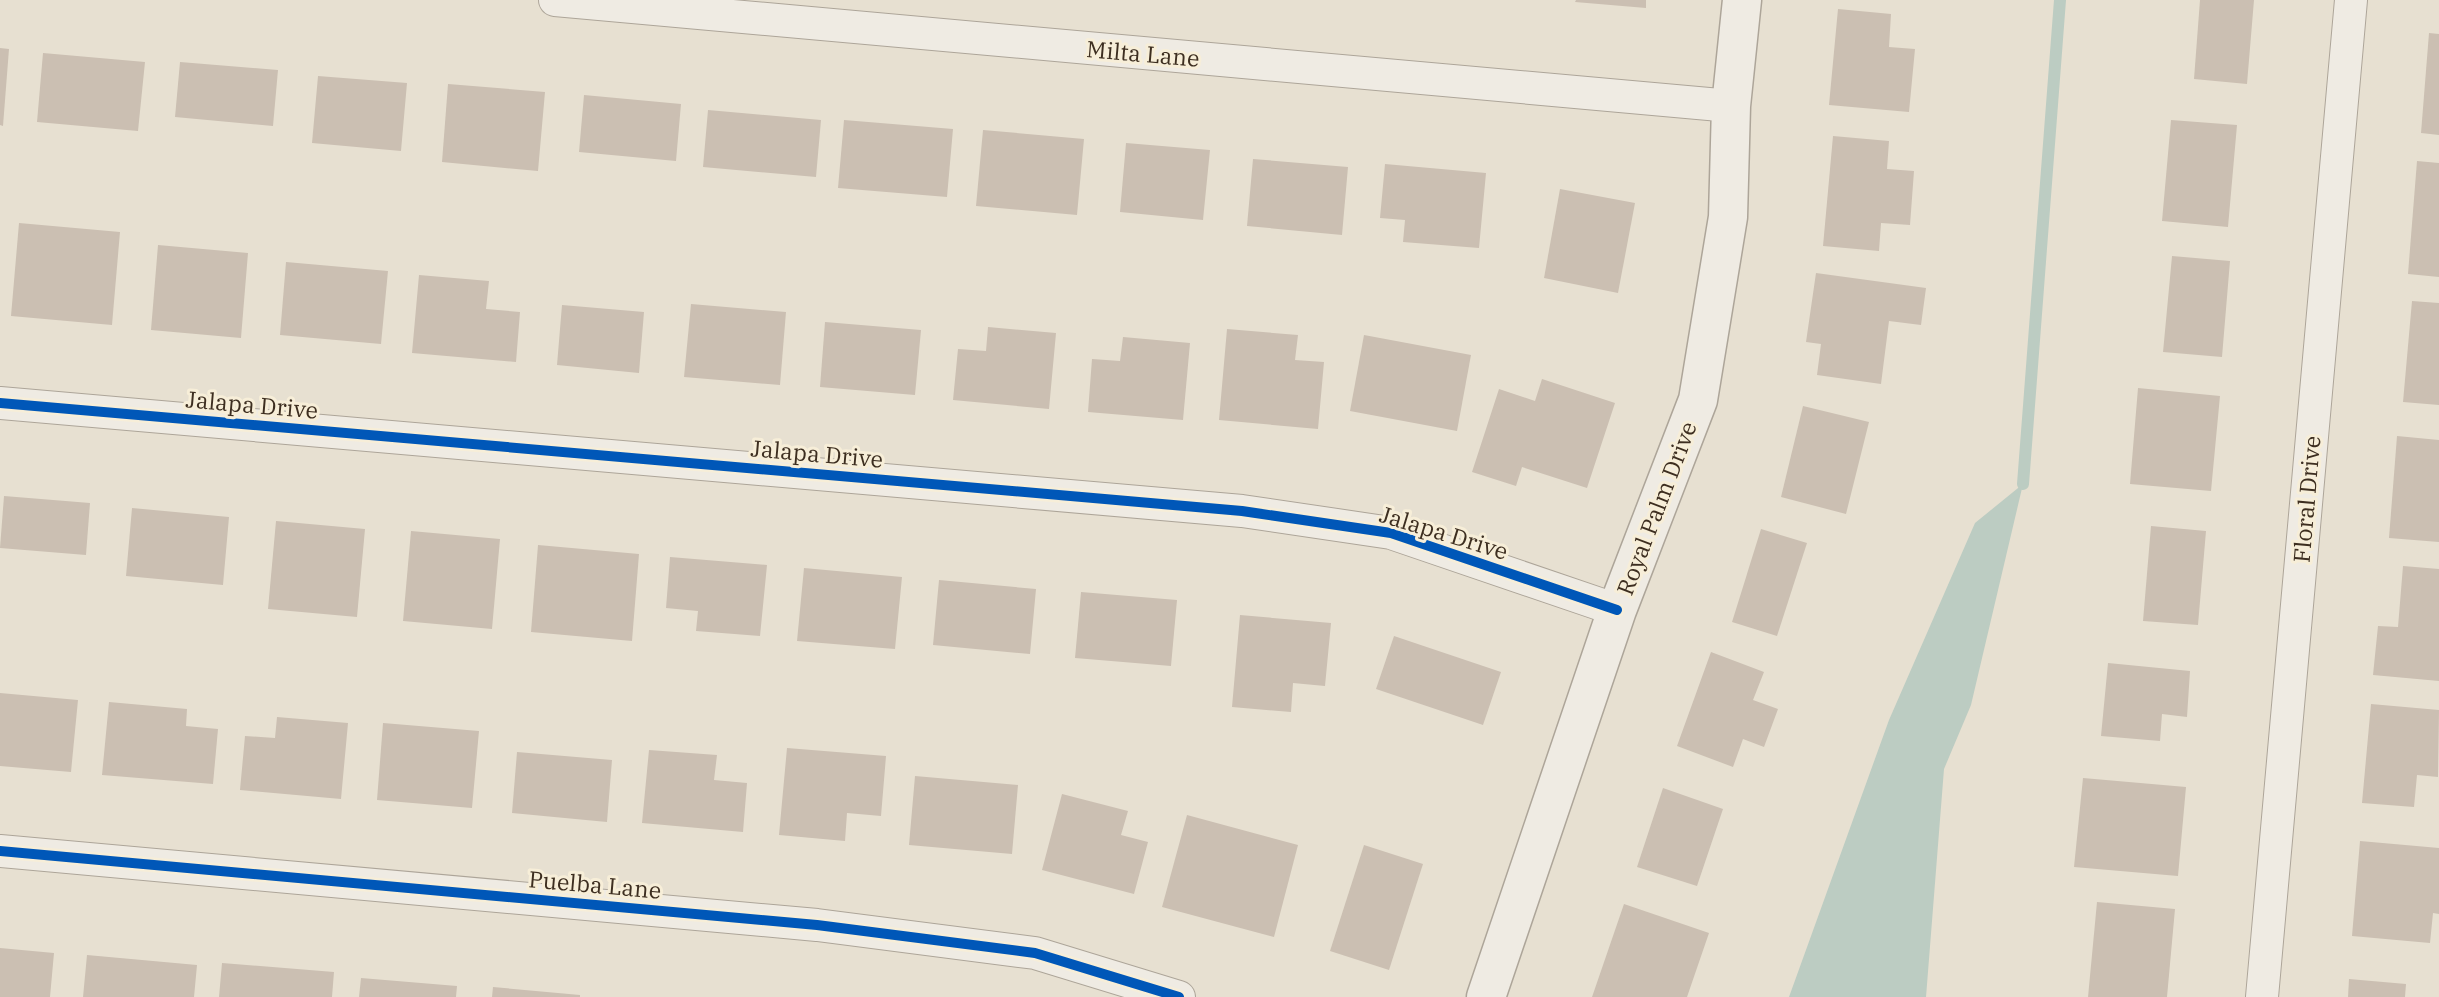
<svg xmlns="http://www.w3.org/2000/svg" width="2439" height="997" font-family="'IBM Plex Serif',serif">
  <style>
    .water { fill: #bcccc2 }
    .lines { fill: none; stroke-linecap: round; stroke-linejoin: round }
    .stream { stroke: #bcccc2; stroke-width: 12 }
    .building { fill: #cbbfb2 }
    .minor-casing { stroke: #ada599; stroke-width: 34 }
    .tertiary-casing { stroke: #ada599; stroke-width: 41 }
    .minor { stroke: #efebe3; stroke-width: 32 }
    .tertiary { stroke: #efebe3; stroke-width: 38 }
    .cycleway-casing { stroke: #f7eed8; stroke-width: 15 }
    .cycleway { stroke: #0057b8; stroke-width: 10 }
    .labels { text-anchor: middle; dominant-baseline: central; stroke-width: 6; stroke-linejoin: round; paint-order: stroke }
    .street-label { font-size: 23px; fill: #3d2e20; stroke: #f7eed8 }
  </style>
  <rect width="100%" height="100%" fill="#e7e0d1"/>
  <path class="water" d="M2023,484L1971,705L1944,769L1926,997H1789L1889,720L1975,523Z"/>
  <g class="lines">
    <path class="stream" d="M2023,484L2060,0"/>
  </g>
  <g class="building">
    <path d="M1576,0H1646V8L1575,2Z"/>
    <path d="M2200,0H2254L2247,84L2194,79Z"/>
    <path d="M1838,9L1891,14L1889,47L1915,49L1909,112L1829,105Z"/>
    <path d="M2429,33L2439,34V135L2421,133Z"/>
    <path d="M0,48L9,49L3,126L0,125Z"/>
    <path d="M43,53L145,62L138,131L37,122Z"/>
    <path d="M180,62L278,70L273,126L175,117Z"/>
    <path d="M318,76L407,83L401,151L312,143Z"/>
    <path d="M448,84L545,92L538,171L442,162Z"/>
    <path d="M584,95L681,104L676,161L579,152Z"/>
    <path d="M708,110L821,120L816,177L703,167Z"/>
    <path d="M844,120L953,129L947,197L838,188Z"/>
    <path d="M2171,120L2237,125L2228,227L2162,221Z"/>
    <path d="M983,130L1084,139L1077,215L976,206Z"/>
    <path d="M1833,136L1889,141L1887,169L1914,171L1910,225L1881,223L1879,251L1823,246Z"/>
    <path d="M1126,143L1210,150L1203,220L1120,212Z"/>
    <path d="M1253,159L1348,167L1342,235L1247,226Z"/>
    <path d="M2417,161L2439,163V277L2408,274Z"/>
    <path d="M1385,164L1486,173L1479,248L1403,242L1405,220L1380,218Z"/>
    <path d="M1560,189L1635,203L1618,293L1544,278Z"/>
    <path d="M19,223L120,232L112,325L11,316Z"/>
    <path d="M158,245L248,253L241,338L151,330Z"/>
    <path d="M2172,256L2230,261L2222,357L2163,352Z"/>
    <path d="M286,262L388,271L381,344L280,335Z"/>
    <path d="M1816,273L1926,288L1921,325L1889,321L1881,384L1817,375L1821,344L1806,342Z"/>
    <path d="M419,275L489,281L486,309L520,312L516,362L412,353Z"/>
    <path d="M2412,301L2439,303V405L2403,402Z"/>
    <path d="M691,304L786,312L780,385L684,377Z"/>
    <path d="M562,305L644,312L639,373L557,365Z"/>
    <path d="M825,322L921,330L915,395L820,387Z"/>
    <path d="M988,327L1056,333L1049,409L953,400L958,349L986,351Z"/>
    <path d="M1227,329L1298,335L1295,360L1324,362L1318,429L1219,420Z"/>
    <path d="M1364,335L1471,355L1457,431L1350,411Z"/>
    <path d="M1123,337L1190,343L1183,420L1088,412L1092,359L1120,361Z"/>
    <path d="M1542,379L1615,403L1587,488L1522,467L1516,486L1472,472L1499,389L1535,401Z"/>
    <path d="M2138,388L2220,396L2211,491L2130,484Z"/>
    <path d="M1803,406L1869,422L1846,514L1781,497Z"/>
    <path d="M2397,436L2439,440V542L2389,538Z"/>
    <path d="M4,496L90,503L86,555L0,548Z"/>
    <path d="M132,508L229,517L223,585L126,576Z"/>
    <path d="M276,521L365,529L357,617L268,609Z"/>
    <path d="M2151,526L2206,531L2198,625L2143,621Z"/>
    <path d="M1761,529L1807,543L1777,636L1732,622Z"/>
    <path d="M411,531L500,539L492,629L403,621Z"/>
    <path d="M538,545L639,554L632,641L531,632Z"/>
    <path d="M670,557L767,565L760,636L696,631L698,611L666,608Z"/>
    <path d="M2403,566L2439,569V681L2373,675L2378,626L2398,627Z"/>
    <path d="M804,568L902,577L895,649L797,641Z"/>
    <path d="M939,580L1036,589L1030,654L933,645Z"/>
    <path d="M1081,592L1177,600L1171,666L1075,658Z"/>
    <path d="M1240,615L1331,623L1325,686L1293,683L1291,712L1232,707Z"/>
    <path d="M1394,636L1501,672L1483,725L1376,689Z"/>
    <path d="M1711,652L1764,672L1753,700L1778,709L1764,747L1743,739L1733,767L1677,746Z"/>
    <path d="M2108,663L2190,671L2187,717L2162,714L2160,741L2101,736Z"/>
    <path d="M0,693L78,700L71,772L0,766Z"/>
    <path d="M109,702L187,709L186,726L218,729L213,784L102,775Z"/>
    <path d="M2371,704L2439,710L2438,777L2417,775L2414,807L2362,803Z"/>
    <path d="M277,717L348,723L341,799L240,790L245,736L275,738Z"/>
    <path d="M383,723L479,731L472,808L377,800Z"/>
    <path d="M787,748L886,756L881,816L847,813L845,841L779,835Z"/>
    <path d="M649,750L717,755L714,780L747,783L743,832L642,823Z"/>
    <path d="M517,752L612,760L607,822L512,813Z"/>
    <path d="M915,776L1018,785L1012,854L909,845Z"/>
    <path d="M2083,778L2186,787L2178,876L2074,867Z"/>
    <path d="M1663,788L1723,809L1697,886L1637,867Z"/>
    <path d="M1062,794L1128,811L1121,835L1148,842L1134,894L1042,870Z"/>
    <path d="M1187,815L1298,845L1274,937L1162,907Z"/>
    <path d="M2360,841L2439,848V914L2433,913L2430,943L2352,936Z"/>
    <path d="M1364,845L1423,864L1389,970L1330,951Z"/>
    <path d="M2097,902L2175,909L2167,997H2088Z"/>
    <path d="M1624,904L1709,933L1687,997H1592Z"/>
    <path d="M0,948L54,953L50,997H0Z"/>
    <path d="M87,955L197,965L194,997H83Z"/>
    <path d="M222,963L334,972L332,997H219Z"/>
    <path d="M361,978L457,986L456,997H359Z"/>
    <path d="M2349,979L2406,984L2405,997H2348Z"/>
    <path d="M493,987L580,995V997H492Z"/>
  </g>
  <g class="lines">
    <defs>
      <g id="minor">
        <path d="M555,0L1731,106"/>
        <path d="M0,403L1242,511L1391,533L1617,610"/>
        <path d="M0,851L817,925L1035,953L1179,997"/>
        <path d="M2262,997L2351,0"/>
      </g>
      <path id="tertiary" d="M1486,997L1617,610L1698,400L1728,217L1731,106L1742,0"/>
    </defs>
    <use href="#minor" class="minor-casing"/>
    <use href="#tertiary" class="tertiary-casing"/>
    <use href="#minor" class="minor"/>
    <use href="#tertiary" class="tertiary"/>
    <defs>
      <g id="cycleway">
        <path d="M0,403L1242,511L1391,533L1617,610"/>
        <path d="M0,851L817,925L1035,953L1179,997"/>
      </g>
    </defs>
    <use href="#cycleway" class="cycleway-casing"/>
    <use href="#cycleway" class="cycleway"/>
  </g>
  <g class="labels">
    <g class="street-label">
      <text transform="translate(1143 53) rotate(5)">Milta Lane</text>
      <text transform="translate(252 404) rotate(5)">Jalapa Drive</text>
      <text transform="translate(817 453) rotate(5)">Jalapa Drive</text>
      <text transform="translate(2306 499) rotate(-85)">Floral Drive</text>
      <text transform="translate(1656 508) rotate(-69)">Royal Palm Drive</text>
      <text transform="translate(1444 532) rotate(17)">Jalapa Drive</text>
      <text transform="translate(595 884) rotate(5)">Puelba Lane</text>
    </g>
  </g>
</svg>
